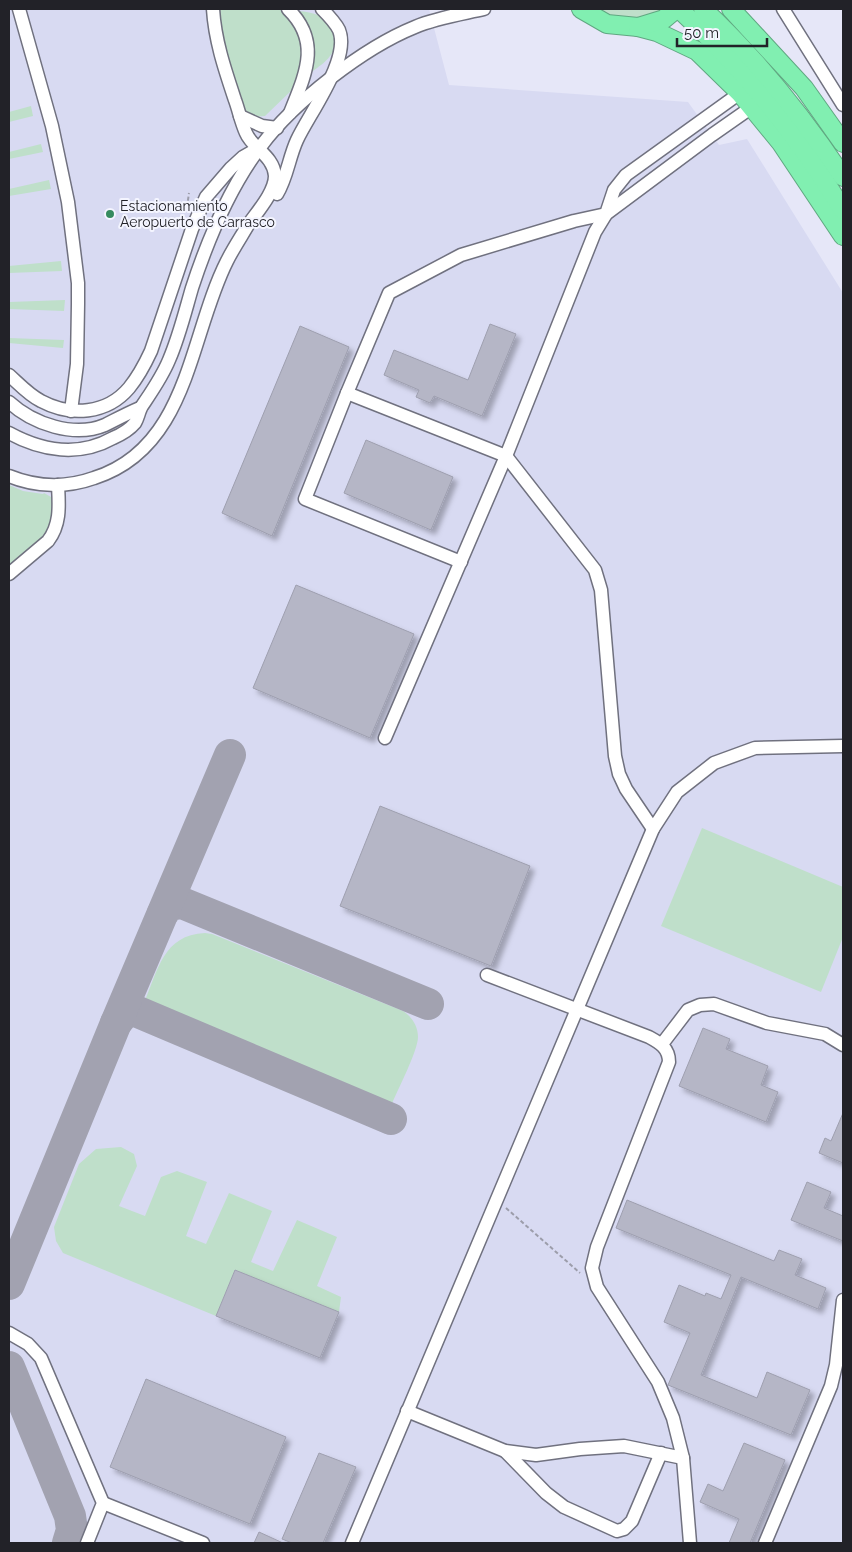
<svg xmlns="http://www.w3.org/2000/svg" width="852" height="1552" font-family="Raleway,sans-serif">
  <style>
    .built { fill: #d8daf2 }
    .green { fill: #bfdfca }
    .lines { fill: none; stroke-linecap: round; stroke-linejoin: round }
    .taxiway { stroke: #a2a2b0; stroke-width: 32 }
    .building { fill: #b5b6c6; stroke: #9e9faf; filter: url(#shadow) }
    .minor-casing { stroke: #70717f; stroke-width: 15 }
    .highway-casing { stroke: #60a781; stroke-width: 20 }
    .path { stroke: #9c9daa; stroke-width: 2; stroke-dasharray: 4 2.5; stroke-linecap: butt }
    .minor { stroke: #fff; stroke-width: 12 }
    .highway { stroke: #81efb1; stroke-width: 18 }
    .poi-dot { fill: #368b5f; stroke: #f4f5ff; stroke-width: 2 }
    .labels { text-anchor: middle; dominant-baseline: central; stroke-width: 4; stroke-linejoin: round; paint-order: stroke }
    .poi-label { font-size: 14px; fill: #222228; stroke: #f4f5ff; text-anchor: start }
  </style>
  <defs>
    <filter id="shadow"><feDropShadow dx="4.5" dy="4.5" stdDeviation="2.5" flood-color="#0004"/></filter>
  </defs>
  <rect width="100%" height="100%" fill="#e6e7f8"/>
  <path class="built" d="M9,9H429L449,85L688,102L719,145L747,139L843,293V1543H9Z"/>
  <g class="green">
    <path d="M219,9H279L284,12L299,29L305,60L293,89L265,116L253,117L247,114L239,96L220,31Z"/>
    <path d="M596,9H665C638,21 623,25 596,9Z"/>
    <path d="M297,11C314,12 334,17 336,37C336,44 335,50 330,56C326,62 318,67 312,72Z"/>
    <path d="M31,106L33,116L9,122V112Z"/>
    <path d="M41,144L43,152L9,159V152Z"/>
    <path d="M49,180L51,189L9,196V189Z"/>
    <path d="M61,261L62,271L9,273V266Z"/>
    <path d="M65,300L64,311L9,309V302Z"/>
    <path d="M9,338L64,340L63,348L9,343Z"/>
    <path d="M9,485L23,491L43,494L44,493L51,497C59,532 31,548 9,569Z"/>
    <path d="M702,828L843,887V937L821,992L661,926Z"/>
    <path d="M205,933L212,934L403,1011C412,1017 418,1026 418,1037C418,1051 397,1091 391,1106L144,1003C158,970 163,935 205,933Z"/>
    <path d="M121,1147L134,1154L137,1166L119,1206L145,1216L161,1177L177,1171L207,1182L186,1236L206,1244L229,1193L272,1211L251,1262L273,1271L297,1220L337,1237L317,1286L341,1297L339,1312L235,1270L216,1316L63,1253L56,1241L54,1227L79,1164L96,1149Z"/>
  </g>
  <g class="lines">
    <g class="taxiway">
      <path d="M163,913L169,905L182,903L428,1004"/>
      <path d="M116,1023C122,1015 127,1009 138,1012L391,1119"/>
      <path d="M9,1284L116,1023L230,755"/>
      <path d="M9,1367L70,1516L72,1530L68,1543"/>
    </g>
  </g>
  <g class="building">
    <path d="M490,324L516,334L482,416L434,396L430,403L416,397L419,390L384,375L394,350L468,380Z"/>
    <path d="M300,326L349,347L272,536L222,513Z"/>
    <path d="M366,440L453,477L431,530L344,493Z"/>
    <path d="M296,585L414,634L370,738L253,688Z"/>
    <path d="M380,806L530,866L491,966L340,906Z"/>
    <path d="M703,1028L730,1039L726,1049L768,1066L761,1085L778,1092L766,1122L679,1086Z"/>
    <path d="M843,1113V1163L819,1153L825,1138L831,1141Z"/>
    <path d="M807,1182L831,1192L824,1208L843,1216V1241L791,1220Z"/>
    <path d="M627,1200L774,1261L779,1250L802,1259L795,1275L826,1288L818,1309L741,1277L701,1375L757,1398L767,1372L810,1390L791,1435L668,1385L690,1333L664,1322L679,1285L705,1296L706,1293L721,1299L731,1275L616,1228Z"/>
    <path d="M235,1270L339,1312L320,1358L216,1316Z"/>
    <path d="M146,1379L286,1437L250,1524L110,1467Z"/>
    <path d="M744,1443L785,1460L750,1543H729L739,1519L700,1502L708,1484L723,1491Z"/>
    <path d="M319,1453L356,1467L323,1543H292L282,1539Z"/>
    <path d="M259,1532L283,1543H254Z"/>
  </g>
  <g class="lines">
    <defs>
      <g id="minor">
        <path d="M19,9L52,126L68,202L78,283V304L77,364L71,411"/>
        <path d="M288,9C322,42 305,75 290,113"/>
        <path d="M783,9L843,105"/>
        <path d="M240,116L262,126L277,128"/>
        <path d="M277,194C287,178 289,157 297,140C309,114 351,59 339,30C335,22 328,15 322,9"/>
        <path d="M9,375C19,384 29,395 41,401C71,417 107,414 129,388C138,377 145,364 151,351L192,229L206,197L231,168L243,157L257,149"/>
        <path d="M347,393L506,456L595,570L601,590L615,756L619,774L626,789L653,829"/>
        <path d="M9,402C33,424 74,438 105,425C117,419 128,413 140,408"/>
        <path d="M9,433C42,451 79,457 113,438C120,435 130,429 135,423C138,418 139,411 142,406C152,391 162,377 169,360C179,337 185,312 192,288C208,239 229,188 261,146C294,102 363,48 415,27C436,18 462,14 484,9"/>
        <path d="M9,476C36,487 66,488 94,478C189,448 189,336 227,261C233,249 241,237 248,225C257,212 275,192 275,176C274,156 252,148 246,133C241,122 239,111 235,100C225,70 215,41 213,9"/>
        <path d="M461,562L305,499L347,393L389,293L461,255L574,221L606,214L614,190L626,175L740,93"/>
        <path d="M9,574L48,541C61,524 59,505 58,485"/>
        <path d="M385,738L506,456L595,232L606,214L712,135L752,107"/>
        <path d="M487,975L649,1037C660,1043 669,1048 669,1062L597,1247L592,1268L597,1287L658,1382L673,1418L683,1458L690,1543"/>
        <path d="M662,1044L688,1010L700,1005L714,1004L767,1023L825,1034L843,1045"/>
        <path d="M9,1333L28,1344L41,1358L103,1503L87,1543"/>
        <path d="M407,1411L505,1451L536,1455L580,1449L624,1446L683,1458"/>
        <path d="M505,1451L546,1493L564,1507L617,1531L624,1529L632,1521L661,1453"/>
        <path d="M103,1503L203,1543"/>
        <path d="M352,1543L653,829L677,792L714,763L755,748L843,746"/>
        <path d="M765,1543L831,1386L836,1365L843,1300"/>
      </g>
      <g id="highway">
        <path d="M581,9L607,24L638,27L657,32L697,51L740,93L781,143L843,236"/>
        <path d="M679,9C745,70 796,133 843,210"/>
        <path d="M703,9C757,59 802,116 843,177"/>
        <path d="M731,9L804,88L843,143"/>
        <path d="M638,27L664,19L676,9"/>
      </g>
    </defs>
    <use href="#minor" class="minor-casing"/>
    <use href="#highway" class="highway-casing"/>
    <g class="path">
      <path d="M187,207L189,193"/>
      <path d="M506,1208L580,1273"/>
    </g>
    <use href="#minor" class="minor"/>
    <use href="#highway" class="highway"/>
  </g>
  <circle class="poi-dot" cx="110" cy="214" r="5"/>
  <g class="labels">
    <g class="poi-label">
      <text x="120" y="206">Estacionamiento<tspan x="120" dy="16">Aeropuerto de Carrasco</tspan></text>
    </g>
  </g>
  <rect width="852" height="1552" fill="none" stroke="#222228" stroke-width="20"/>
  <path d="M677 38v8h90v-8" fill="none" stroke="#222228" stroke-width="2.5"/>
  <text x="684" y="38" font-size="15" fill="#222228" stroke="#f4f5ff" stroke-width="4" paint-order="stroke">50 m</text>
</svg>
